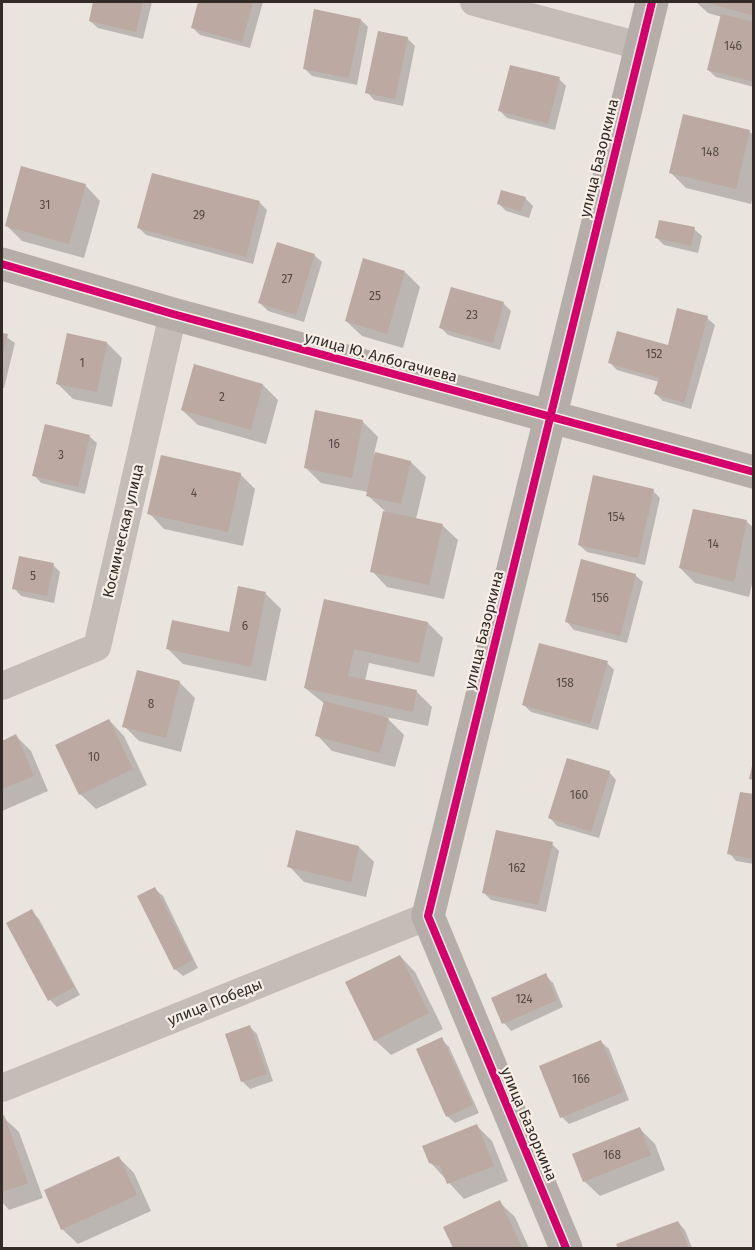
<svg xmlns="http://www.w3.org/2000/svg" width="755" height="1250" font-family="'Fira Sans',sans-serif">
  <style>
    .shadow { fill: #0003 }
    .building { fill: #bca9a1 }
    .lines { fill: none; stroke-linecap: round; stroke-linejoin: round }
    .street { stroke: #c3bcb7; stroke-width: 28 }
    .secondary { stroke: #b4ada8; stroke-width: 33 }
    .cycleway-casing { stroke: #f7efe5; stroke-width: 11 }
    .cycleway { stroke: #d6006c; stroke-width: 8 }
    .labels { text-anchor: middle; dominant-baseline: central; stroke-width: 4.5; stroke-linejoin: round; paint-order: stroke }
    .number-label { font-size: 12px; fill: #544a45 }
    .street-label { font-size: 15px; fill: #322a26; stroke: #f7efe5 }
  </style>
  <rect width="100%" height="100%" fill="#eae4de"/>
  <g class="shadow">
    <path d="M95,2H152L143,39L98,28L90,21Z"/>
    <path d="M200,2H263L250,48L200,35L192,27Z"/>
    <path d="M696,2H754V87L716,77L708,70L722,17L708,13Z"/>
    <path d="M361,20L368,27L357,85L312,76L305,69Z"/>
    <path d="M407,38L415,46L403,106L374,100L367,92Z"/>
    <path d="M559,79L566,86L555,130L507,118L500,111Z"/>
    <path d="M749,131L754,136V192L751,204L686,188L671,173Z"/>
    <path d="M85,185L100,201L84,258L22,241L6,225Z"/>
    <path d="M525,198L533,206L529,218L506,211L498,203Z"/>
    <path d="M260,203L267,210L253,264L146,235L139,228Z"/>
    <path d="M694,229L702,236L698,253L664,245L657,238Z"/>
    <path d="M314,255L322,262L304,322L268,311L260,303Z"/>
    <path d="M405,272L420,287L403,348L362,336L346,321Z"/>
    <path d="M504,304L511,311L500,350L448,335L441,328Z"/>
    <path d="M707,318L715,325L691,409L663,401L656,394L659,382L617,370L610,363L669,347Z"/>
    <path d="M2,334L15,343L4,388H2Z"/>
    <path d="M107,343L122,358L112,407L73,399L58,384Z"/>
    <path d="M263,385L278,400L266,444L198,425L182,410Z"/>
    <path d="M362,421L378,437L374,454L411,462L426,477L416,519L442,525L458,540L444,599L387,587L372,571L385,511L367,495L368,492L321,483L306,468Z"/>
    <path d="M89,436L97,443L85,494L41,483L34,475Z"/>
    <path d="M240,474L255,489L243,546L164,529L149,513Z"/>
    <path d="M653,491L660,498L645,565L587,552L579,545Z"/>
    <path d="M746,521L754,528V575L749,597L695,583L680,568Z"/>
    <path d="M53,565L60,572L54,603L21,596L14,588Z"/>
    <path d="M635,575L643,582L627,643L574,630L567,622Z"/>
    <path d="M266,594L281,609L266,681L183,664L168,649L230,634Z"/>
    <path d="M325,601L428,623L443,638L434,677L369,663L365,681L417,692L432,707L428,726L386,717L404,735L395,767L332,751L317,735L325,704L305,688Z"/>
    <path d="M607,663L614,670L598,730L531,712L524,705Z"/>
    <path d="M138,672L180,683L195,698L181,752L139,741L124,726Z"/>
    <path d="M109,720L124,736L147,785L96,809L80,794Z"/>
    <path d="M16,736L31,751L48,791L2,811V742Z"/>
    <path d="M609,772L616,780L599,838L557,826L550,818Z"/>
    <path d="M754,796V864L736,861L729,853Z"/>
    <path d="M552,844L559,851L546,912L491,900L483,892Z"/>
    <path d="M359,847L374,862L366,897L304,882L289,866Z"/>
    <path d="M155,889L163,896L198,968L183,976L175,969Z"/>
    <path d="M31,911L39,919L80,995L57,1007L50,1000Z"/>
    <path d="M400,956L415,972L443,1029L391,1055L375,1040Z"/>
    <path d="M545,975L553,983L563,1007L511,1031L504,1023Z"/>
    <path d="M250,1027L257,1034L273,1081L250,1089L242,1081Z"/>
    <path d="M441,1039L449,1047L479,1113L455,1123L447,1116Z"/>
    <path d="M601,1042L609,1049L629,1100L569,1124L562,1117Z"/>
    <path d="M3,1117L19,1132L43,1198L9,1210L2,1202Z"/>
    <path d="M477,1126L492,1141L508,1181L464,1199L430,1162Z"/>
    <path d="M640,1129L655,1144L665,1170L600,1196L584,1181Z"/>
    <path d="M119,1158L134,1173L151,1211L78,1244L62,1229Z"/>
    <path d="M499,1202L515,1217L529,1248H454L444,1227Z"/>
    <path d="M678,1222L685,1230L692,1248H619L618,1245Z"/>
  </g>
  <g class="building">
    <path d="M93,2H143L136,32L89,21Z"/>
    <path d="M198,2H253L242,42L191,28Z"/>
    <path d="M705,2H754V16Z"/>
    <path d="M314,9L361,19L349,78L303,69Z"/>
    <path d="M721,14L754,22V82L707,70Z"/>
    <path d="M378,31L408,37L395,99L365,93Z"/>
    <path d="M510,65L560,77L548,124L498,111Z"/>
    <path d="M683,114L750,130L736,189L669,173Z"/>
    <path d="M21,166L86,184L69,244L5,226Z"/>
    <path d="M152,173L260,201L246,257L137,228Z"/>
    <path d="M501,190L526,197L521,211L497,204Z"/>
    <path d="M659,220L695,227L691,246L655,238Z"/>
    <path d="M277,242L315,254L296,315L258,303Z"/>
    <path d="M363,258L405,271L387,334L345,321Z"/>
    <path d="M451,287L504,302L493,343L439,328Z"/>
    <path d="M677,308L708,316L684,403L654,394L659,378L608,363L617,331L668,345Z"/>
    <path d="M2,333L8,334L2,357Z"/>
    <path d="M67,333L107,342L97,392L56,384Z"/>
    <path d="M194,364L263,384L251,430L181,410Z"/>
    <path d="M315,410L363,420L352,478L304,468Z"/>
    <path d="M45,424L90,435L78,487L32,476Z"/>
    <path d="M375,452L411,461L401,504L366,496Z"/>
    <path d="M161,455L241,473L228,532L147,514Z"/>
    <path d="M593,475L654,489L638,558L578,545Z"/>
    <path d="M693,509L747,520L734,582L679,568Z"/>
    <path d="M383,511L443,524L429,585L370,572Z"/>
    <path d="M19,556L54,563L47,596L12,589Z"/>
    <path d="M581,559L636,574L620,636L565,622Z"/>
    <path d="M238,586L266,592L251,667L166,649L172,620L229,632Z"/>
    <path d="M324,599L428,622L419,663L354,649L348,676L417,690L413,712L304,688Z"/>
    <path d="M539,643L608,661L590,724L522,705Z"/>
    <path d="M137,670L180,681L166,738L122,727Z"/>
    <path d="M324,701L389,718L380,753L315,736Z"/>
    <path d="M109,719L133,769L79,795L55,745Z"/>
    <path d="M16,734L34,776L2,789V741Z"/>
    <path d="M567,758L610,771L591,832L548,818Z"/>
    <path d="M753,762H754V780L749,779Z"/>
    <path d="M740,792L754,794V859L727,854Z"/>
    <path d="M296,830L359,846L351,882L287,867Z"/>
    <path d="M496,830L553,842L538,905L482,893Z"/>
    <path d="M155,887L192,960L174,970L137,896Z"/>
    <path d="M32,909L74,987L48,1001L6,923Z"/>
    <path d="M400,955L429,1013L374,1041L345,982Z"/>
    <path d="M546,973L557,1000L502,1024L491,998Z"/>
    <path d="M250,1025L267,1074L241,1082L225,1034Z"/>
    <path d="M442,1037L473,1105L446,1117L416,1049Z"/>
    <path d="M601,1040L623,1092L560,1118L539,1066Z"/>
    <path d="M4,1115L28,1183L2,1192V1116Z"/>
    <path d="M477,1124L494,1166L447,1184L440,1166L429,1163L422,1146Z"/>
    <path d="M640,1127L651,1155L583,1182L572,1154Z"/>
    <path d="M119,1156L137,1195L61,1230L44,1190Z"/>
    <path d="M500,1200L522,1248H453L443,1227Z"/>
    <path d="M678,1221L689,1248H618L616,1244Z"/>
  </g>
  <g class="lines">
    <g class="street">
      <path d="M474,2L640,46"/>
      <path d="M2,686L97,647L173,314"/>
      <path d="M2,1088L428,916"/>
    </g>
    <g class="secondary">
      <path d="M2,264L173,314L754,472"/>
      <path d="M566,1248L428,916L652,2"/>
    </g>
    <defs>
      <g id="cycleway">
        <path d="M2,264L173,314L754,472"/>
        <path d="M566,1248L428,916L652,2"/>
      </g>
    </defs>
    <use href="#cycleway" class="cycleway-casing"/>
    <use href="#cycleway" class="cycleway"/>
  </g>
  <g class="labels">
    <g class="number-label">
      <text x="733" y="46">146</text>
      <text x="710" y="152">148</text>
      <text x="45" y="205">31</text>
      <text x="199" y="215">29</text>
      <text x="287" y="279">27</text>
      <text x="375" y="296">25</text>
      <text x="472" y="315">23</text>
      <text x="654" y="354">152</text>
      <text x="82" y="363">1</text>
      <text x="222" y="397">2</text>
      <text x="334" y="444">16</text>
      <text x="61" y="455">3</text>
      <text x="194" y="493">4</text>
      <text x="616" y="517">154</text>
      <text x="713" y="544">14</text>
      <text x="33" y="576">5</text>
      <text x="600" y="598">156</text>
      <text x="245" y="626">6</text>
      <text x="565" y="683">158</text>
      <text x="151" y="704">8</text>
      <text x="94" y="757">10</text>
      <text x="579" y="795">160</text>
      <text x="517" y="868">162</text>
      <text x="524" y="999">124</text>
      <text x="581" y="1079">166</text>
      <text x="612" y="1155">168</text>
    </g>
    <g class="street-label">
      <text transform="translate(599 158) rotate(-76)">улица Базоркина</text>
      <text transform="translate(381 357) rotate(15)">улица Ю. Албогачиева</text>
      <text transform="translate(123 531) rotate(-77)">Космическая улица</text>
      <text transform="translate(484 630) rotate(-76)">улица Базоркина</text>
      <text transform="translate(215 1002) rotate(-22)">улица Победы</text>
      <text transform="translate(529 1124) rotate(67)">улица Базоркина</text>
    </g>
  </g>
  <rect width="755" height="1250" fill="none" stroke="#322a26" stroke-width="6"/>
</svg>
